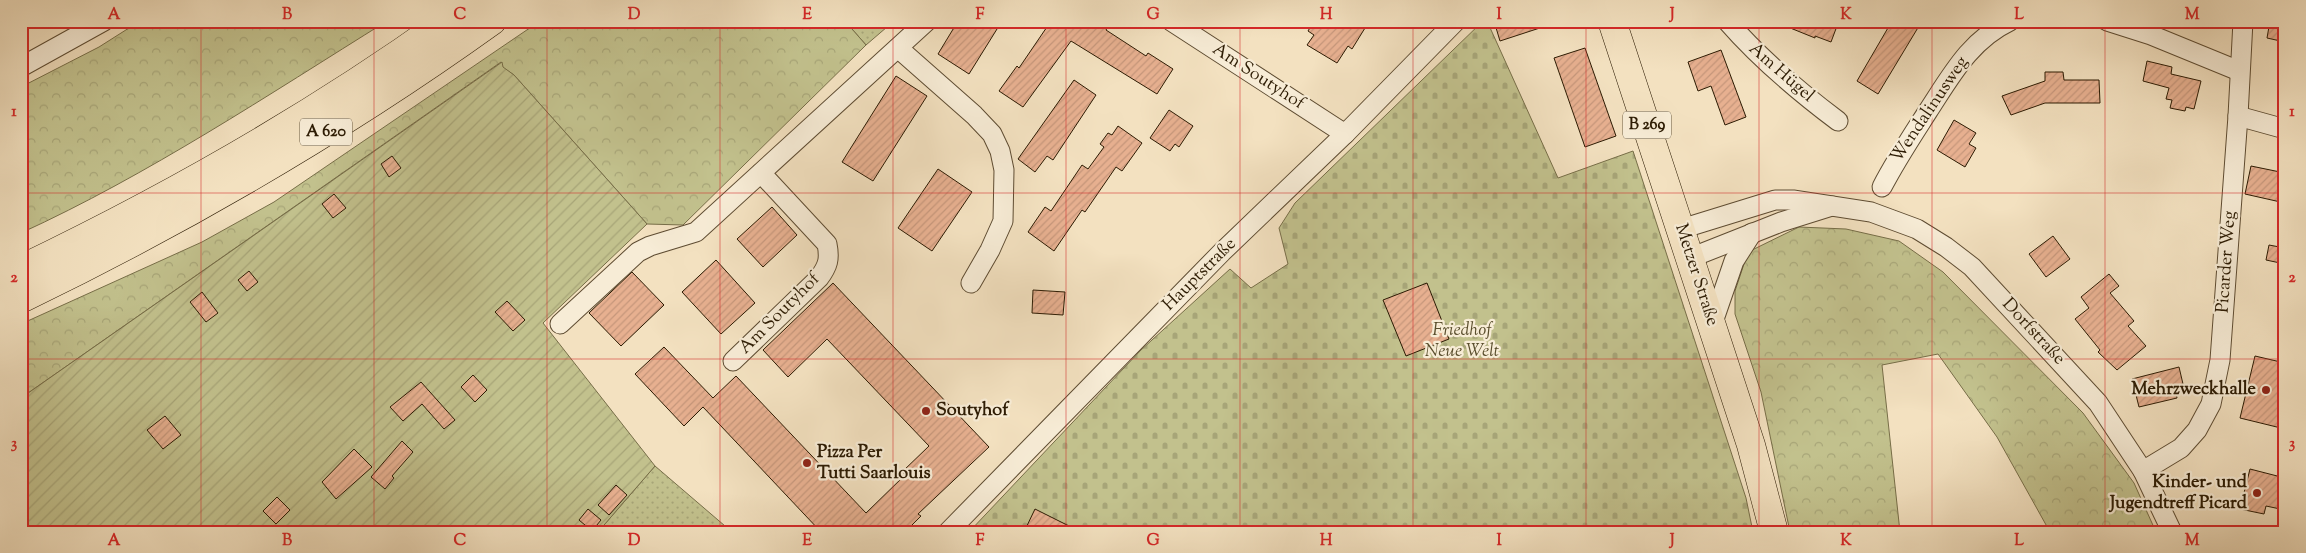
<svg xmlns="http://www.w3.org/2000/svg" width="2306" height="553" font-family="'Sorts Mill Goudy',serif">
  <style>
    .grass { fill: url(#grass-dots); stroke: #776e48 }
    .forest { fill: url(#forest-crowns); stroke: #776e48 }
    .cemetery { fill: url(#cemetery-stones); stroke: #776e48 }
    .garden { fill: url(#garden-furrows); stroke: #776e48 }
    .building { fill: url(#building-hatch); stroke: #2c1b03 }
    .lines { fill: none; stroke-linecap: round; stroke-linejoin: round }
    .minor-casing { stroke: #5e4c32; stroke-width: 21 }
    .primary-casing { stroke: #2c1b03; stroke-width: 29 }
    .motorway-casing { stroke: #2c1b03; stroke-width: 29 }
    .minor { stroke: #f7ecd6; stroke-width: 19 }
    .primary { stroke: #f3e1c0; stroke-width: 28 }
    .motorway { stroke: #f3e1c0; stroke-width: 28 }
    .grid { fill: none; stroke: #d62828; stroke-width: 1; stroke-opacity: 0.55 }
    .poi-dot { fill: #8f2418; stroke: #f7ecd6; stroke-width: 2 }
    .labels { text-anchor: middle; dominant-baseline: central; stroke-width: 4.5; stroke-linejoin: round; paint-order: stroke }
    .shield { fill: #f7ecd6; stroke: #695a42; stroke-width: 1 }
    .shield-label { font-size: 16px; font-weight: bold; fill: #2c1b03 }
    .street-label { font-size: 18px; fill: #2c1b03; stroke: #f7ecd6 }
    .park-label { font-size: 18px; font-style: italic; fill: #594d2c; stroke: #f7ecd6 }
    .poi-label { font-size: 18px; font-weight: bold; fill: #2c1b03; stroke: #f7ecd6; text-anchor: end }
    .neatline { fill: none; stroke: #d62828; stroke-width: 2 }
    .grid-label { font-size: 16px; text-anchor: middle; font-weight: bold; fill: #d62828 }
  </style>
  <defs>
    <pattern id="grass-dots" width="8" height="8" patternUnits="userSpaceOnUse" patternTransform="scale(1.25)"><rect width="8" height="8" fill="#c2c18d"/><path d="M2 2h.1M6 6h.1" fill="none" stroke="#a7a578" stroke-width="1.8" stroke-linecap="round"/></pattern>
    <pattern id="forest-crowns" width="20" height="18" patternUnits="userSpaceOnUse" patternTransform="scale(1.25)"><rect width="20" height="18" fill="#c2c18d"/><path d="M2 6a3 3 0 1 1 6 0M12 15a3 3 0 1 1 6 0" fill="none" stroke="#a7a578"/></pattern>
    <pattern id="cemetery-stones" width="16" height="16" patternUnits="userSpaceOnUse" patternTransform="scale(1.25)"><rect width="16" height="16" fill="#c2c18d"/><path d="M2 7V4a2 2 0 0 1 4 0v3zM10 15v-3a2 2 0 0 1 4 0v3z" fill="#a7a578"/></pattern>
    <pattern id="garden-furrows" width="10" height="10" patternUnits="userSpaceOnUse" patternTransform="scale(1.25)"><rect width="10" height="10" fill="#c2c18d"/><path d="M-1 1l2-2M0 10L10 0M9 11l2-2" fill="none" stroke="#a7a578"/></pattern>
    <pattern id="building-hatch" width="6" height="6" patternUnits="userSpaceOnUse" patternTransform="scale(1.25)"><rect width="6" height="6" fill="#e7b090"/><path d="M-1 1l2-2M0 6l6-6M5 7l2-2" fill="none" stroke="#c6977b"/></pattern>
  </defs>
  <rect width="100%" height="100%" fill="#f3e1c0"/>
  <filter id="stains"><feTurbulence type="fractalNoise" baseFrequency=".004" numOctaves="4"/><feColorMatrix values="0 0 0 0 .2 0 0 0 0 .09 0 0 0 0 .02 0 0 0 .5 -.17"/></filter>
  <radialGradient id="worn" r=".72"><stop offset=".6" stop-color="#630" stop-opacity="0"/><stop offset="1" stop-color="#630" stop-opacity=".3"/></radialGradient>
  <g class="grass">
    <path d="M845,21H894L866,45Z"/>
    <path d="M655,466L732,532H598Z"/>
  </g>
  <g class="forest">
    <path d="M140,21H387C268,95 148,175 21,233V87L99,47Z"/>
    <path d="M540,21H845L866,45L683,225L647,224L514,75L502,67L501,62L21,398V324L202,242L274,202Z"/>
    <path d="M1799,227L1846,229L1899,241L1943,272L2083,413L2134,483L2156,532H2050L1997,437L1938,354L1882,365L1900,532H1790L1761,392L1735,314V291L1748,252Z"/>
  </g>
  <path class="cemetery" d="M1483,21H1487L1558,178L1633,151L1746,498L1753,532H969L1141,350L1230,269L1251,288L1288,264L1279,228L1295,203Z"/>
  <path class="garden" d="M502,62L503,67L514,75L647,224L543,323L655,466L598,532H21V398Z"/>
  <g class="building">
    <path d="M958,21H1002L969,74L938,54Z"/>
    <path d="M1051,21H1111L1106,30L1146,56L1148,53L1173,69L1157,94L1071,41L1023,107L999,91L1017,66L1019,68Z"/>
    <path d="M1314,21H1355L1365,28L1352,49L1348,46L1337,63L1307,45L1314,35L1308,31Z"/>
    <path d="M1494,21H1551L1552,24L1500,41Z"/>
    <path d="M1773,21H1825L1837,26L1831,42L1815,36V38Z"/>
    <path d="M1892,21H1922L1878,94L1857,81Z"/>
    <path d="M2270,21H2285V42L2267,38Z"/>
    <path d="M1585,48L1616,136L1585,147L1554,58Z"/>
    <path d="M1721,50L1746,117L1725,125L1711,86L1698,91L1688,62Z"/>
    <path d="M2147,61L2172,67L2171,74L2201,81L2194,109L2186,107L2185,111L2170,108L2172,100L2166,99L2169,88L2143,81Z"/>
    <path d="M2045,72H2063L2064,80H2099L2100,103H2045L2011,115L2002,96L2045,81Z"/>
    <path d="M896,76L927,96L873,181L842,162Z"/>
    <path d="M1074,80L1096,95L1053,160L1047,156L1035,172L1018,159Z"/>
    <path d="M1169,110L1193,126L1179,147L1175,144L1170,151L1150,138Z"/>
    <path d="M1954,120L1976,133L1969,144L1976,148L1965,167L1937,150Z"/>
    <path d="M1118,126L1142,143L1122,171L1116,167L1085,212L1082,210L1054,251L1028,232L1045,207L1051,211L1082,165L1088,169L1104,147L1100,144L1108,133L1112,135Z"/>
    <path d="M392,156L401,168L389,177L381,164Z"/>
    <path d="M2251,166L2285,173V203L2245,194Z"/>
    <path d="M938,169L972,192L932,251L898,228Z"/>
    <path d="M334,194L346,208L333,218L322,204Z"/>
    <path d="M772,207L797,235L763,267L737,239Z"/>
    <path d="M2053,236L2070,259L2046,277L2029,254Z"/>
    <path d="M2269,245L2285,248V264L2266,260Z"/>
    <path d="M716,260L755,303L721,334L682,292Z"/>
    <path d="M249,271L258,282L247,291L238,280Z"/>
    <path d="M632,272L664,305L621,346L589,313Z"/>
    <path d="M2109,274L2119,286L2110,293L2134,321L2128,326L2146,346L2117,370L2098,352L2100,350L2075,319L2089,308L2081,297Z"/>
    <path d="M833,283L989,447L918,514L921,516L905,532H821L703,407L684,426L635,374L664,347L713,398L736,376L866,513L905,475L902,472L929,446L827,339L788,377L763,350Z"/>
    <path d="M1427,283L1449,339L1406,356L1383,300Z"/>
    <path d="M1033,290L1065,292L1063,315L1032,313Z"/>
    <path d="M202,292L218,313L206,322L190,302Z"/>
    <path d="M507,301L525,320L513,331L495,312Z"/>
    <path d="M2255,356L2285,363V429L2240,418Z"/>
    <path d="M2179,367L2183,384L2175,386L2177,398L2139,407L2132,379Z"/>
    <path d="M473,375L487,390L475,402L461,387Z"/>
    <path d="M421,382L455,420L444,429L422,404L403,421L390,407Z"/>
    <path d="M165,416L181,435L163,449L147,430Z"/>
    <path d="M402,441L413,452L392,476L394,478L385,489L371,477Z"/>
    <path d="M354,449L372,467L336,499L322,482Z"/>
    <path d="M2250,469L2285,478V510L2266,506L2264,514L2240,509Z"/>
    <path d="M616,485L627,495L609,515L598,505Z"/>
    <path d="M277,497L290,510L276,524L263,511Z"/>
    <path d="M588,509L601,520L592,531L579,520Z"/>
    <path d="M1035,509L1081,532H1024Z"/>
  </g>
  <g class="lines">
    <defs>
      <g id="minor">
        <path d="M1171,21L1345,134"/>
        <path d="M1727,21C1761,60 1798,91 1838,121"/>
        <path d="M2107,21L2151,35L2239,71"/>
        <path d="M898,48L974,115L992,134L1000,151L1004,170L1003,221L990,250L971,283"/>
        <path d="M21,67L104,21"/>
        <path d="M2238,116L2285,129"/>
        <path d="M1882,187C1896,160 1912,136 1928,111C1951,76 1970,40 2010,21"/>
        <path d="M1681,229L1775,200H1793L1871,212L1917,229L1946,247L1972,267L2098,403L2143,471L2172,532"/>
        <path d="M1690,258L1781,222L1832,206"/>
        <path d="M560,324L638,252L650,246L696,232L927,21"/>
        <path d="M1712,325L1734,261L1752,233"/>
        <path d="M733,361L819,278C828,266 830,259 827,244L761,173"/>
        <path d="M2143,471L2181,448L2197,430L2211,404L2220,360L2238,116L2243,21"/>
        <path d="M948,532L1222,252L1345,134L1456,21"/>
      </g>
      <path id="primary" d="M1612,21L1751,445L1774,532"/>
      <g id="motorway">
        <path d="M21,269C169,198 312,117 446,21"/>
        <path d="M21,299C186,219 343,128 492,21"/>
      </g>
    </defs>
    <use href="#minor" class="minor-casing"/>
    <use href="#primary" class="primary-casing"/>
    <use href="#motorway" class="motorway-casing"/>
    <use href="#minor" class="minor"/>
    <use href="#primary" class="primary"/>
    <use href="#motorway" class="motorway"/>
  </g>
  <path class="grid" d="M201,21V532M374,21V532M547,21V532M720,21V532M893,21V532M1066,21V532M1240,21V532M1413,21V532M1586,21V532M1759,21V532M1932,21V532M2105,21V532M21,193H2285M21,359H2285"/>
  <g class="poi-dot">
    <circle cx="2266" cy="390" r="5"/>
    <circle cx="926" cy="411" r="5"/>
    <circle cx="807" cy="463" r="5"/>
    <circle cx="2257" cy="493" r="5"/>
  </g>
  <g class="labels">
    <g class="shield">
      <rect x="1623" y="111.5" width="48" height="27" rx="4"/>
      <rect x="300" y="118.5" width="52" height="27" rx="4"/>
    </g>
    <g class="shield-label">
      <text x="1647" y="125">B 269</text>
      <text x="326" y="132">A 620</text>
    </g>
    <g class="street-label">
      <text transform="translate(1781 73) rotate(41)">Am Hügel</text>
      <text transform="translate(1258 77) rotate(33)">Am Soutyhof</text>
      <text transform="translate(1930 110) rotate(-56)">Wendalinusweg</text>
      <text transform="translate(2227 262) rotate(-86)">Picarder Weg</text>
      <text transform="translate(1200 275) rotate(-45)">Hauptstraße</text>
      <text transform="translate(1696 275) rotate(72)">Metzer Straße</text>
      <text transform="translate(780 314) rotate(-45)">Am Soutyhof</text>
      <text transform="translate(2033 332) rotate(47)">Dorfstraße</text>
    </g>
    <g class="park-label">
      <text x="1462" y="331">Friedhof<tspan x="1462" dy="21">Neue Welt</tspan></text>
    </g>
    <g class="poi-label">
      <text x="2256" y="390">Mehrzweckhalle</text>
      <text x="936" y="411" text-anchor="start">Soutyhof</text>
      <text x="817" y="453" text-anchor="start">Pizza Per<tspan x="817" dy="21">Tutti Saarlouis</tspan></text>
      <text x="2247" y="483">Kinder- und<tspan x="2247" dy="21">Jugendtreff Picard</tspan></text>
    </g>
  </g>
  <rect width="2306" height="553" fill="none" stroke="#f3e1c0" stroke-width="55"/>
  <rect x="28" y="28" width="2250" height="498" class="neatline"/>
  <g class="grid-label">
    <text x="114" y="19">A</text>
    <text x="287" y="19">B</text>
    <text x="460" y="19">C</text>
    <text x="634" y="19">D</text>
    <text x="807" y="19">E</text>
    <text x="980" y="19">F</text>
    <text x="1153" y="19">G</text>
    <text x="1326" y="19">H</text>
    <text x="1499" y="19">I</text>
    <text x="1672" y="19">J</text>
    <text x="1846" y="19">K</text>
    <text x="2019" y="19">L</text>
    <text x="2192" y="19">M</text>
    <text x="14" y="116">1</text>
    <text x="2292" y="116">1</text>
    <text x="14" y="282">2</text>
    <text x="2292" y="282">2</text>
    <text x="14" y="448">3</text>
    <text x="2292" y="448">3</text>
    <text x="114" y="545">A</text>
    <text x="287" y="545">B</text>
    <text x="460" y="545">C</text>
    <text x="634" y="545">D</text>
    <text x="807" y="545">E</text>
    <text x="980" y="545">F</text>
    <text x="1153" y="545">G</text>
    <text x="1326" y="545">H</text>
    <text x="1499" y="545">I</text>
    <text x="1672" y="545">J</text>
    <text x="1846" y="545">K</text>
    <text x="2019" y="545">L</text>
    <text x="2192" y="545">M</text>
  </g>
  <rect width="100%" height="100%" filter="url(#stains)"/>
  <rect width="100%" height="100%" fill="url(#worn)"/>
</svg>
